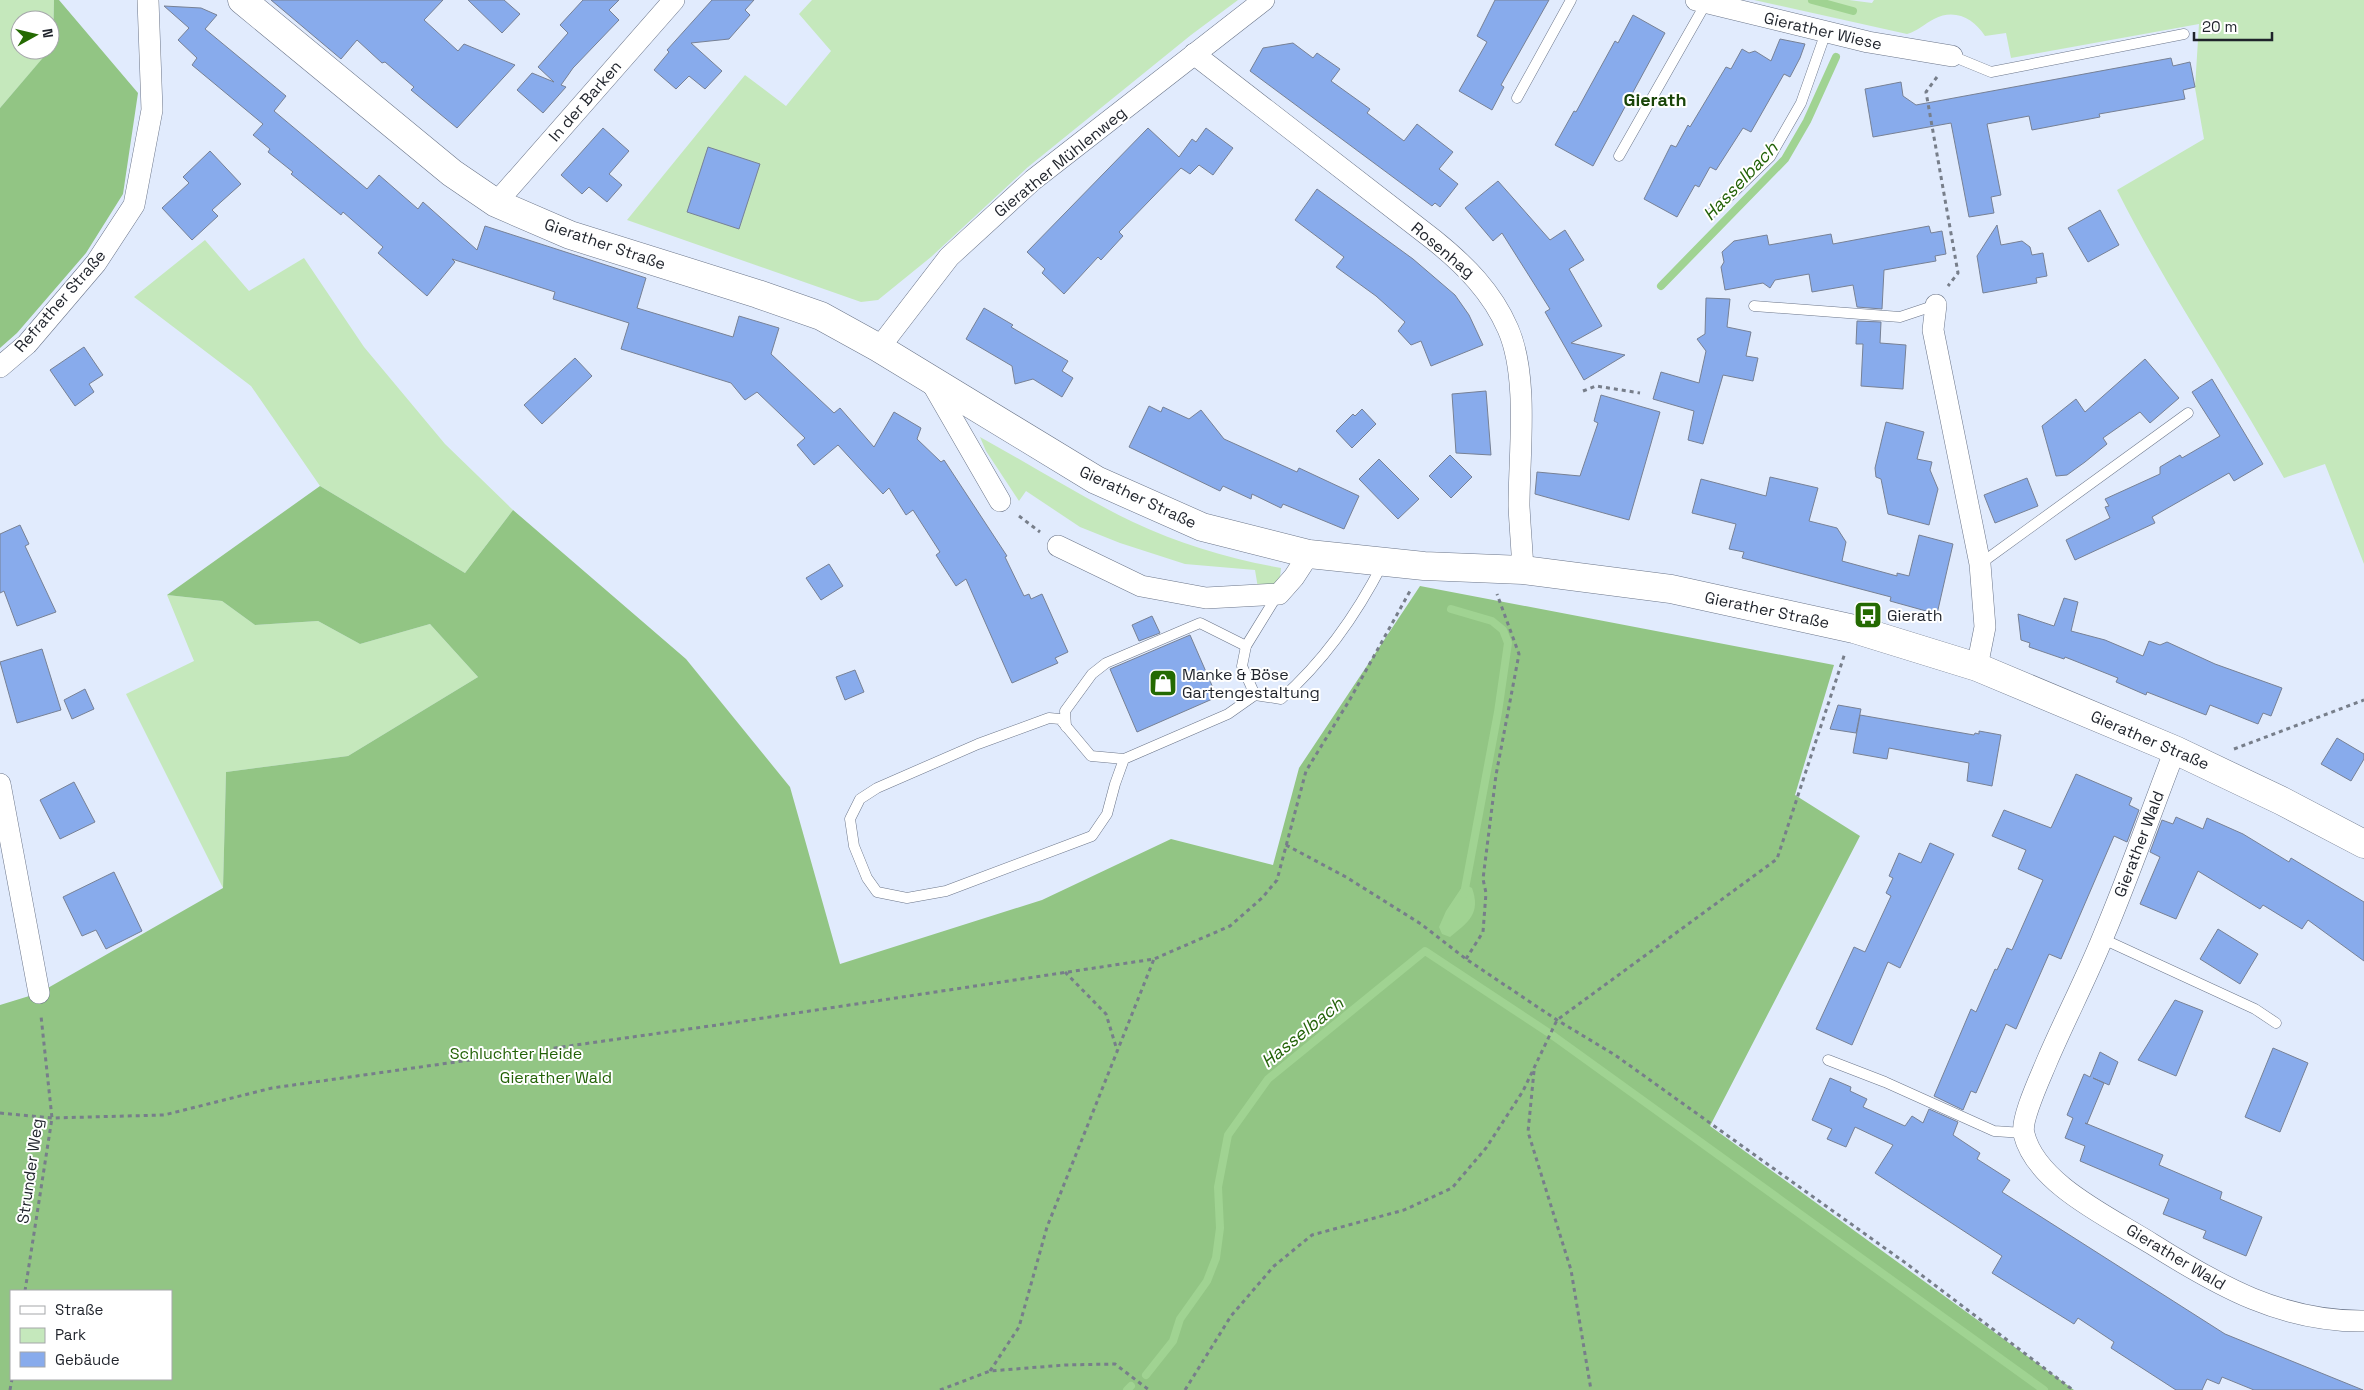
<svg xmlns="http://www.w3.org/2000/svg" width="2364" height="1390" font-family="'Space Grotesk',sans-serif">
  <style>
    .green { fill: #c5e8bc }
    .forest { fill: #92c584; fill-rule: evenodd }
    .water { fill: #a0d392 }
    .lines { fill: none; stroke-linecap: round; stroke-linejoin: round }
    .stream { stroke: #a0d392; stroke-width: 8 }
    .building { fill: #88abec; stroke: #778195 }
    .lane-casing { stroke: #6b7589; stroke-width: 11 }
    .street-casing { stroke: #6b7589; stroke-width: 22 }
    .secondary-casing { stroke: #6b7589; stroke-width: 29 }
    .path { stroke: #777e8a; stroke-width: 3; stroke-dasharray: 4 4; stroke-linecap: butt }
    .lane { stroke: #fff; stroke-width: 10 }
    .street { stroke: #fff; stroke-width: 21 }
    .secondary { stroke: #fff; stroke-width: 28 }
    .labels { text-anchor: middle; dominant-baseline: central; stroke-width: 4; stroke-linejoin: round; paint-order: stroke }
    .street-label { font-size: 16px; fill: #1f232b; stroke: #fff }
    .poi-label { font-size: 16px; fill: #1f232b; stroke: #fff; text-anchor: start }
    .park-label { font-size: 16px; fill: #236207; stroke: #fff }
    .neighbourhood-label { font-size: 18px; font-weight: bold; fill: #184407; stroke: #fff }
    .water-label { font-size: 18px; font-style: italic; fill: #236208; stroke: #fff }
  </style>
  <rect width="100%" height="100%" fill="#e1ebfd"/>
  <g class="green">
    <path d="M0,0H54L53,46L50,50V20H20V50H50L0,108Z"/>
    <path d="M812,0H1238L1191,35L1028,167L931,257L878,300L861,302L627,220L745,75L786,106L831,51L799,14Z"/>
    <path d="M1754,0H1849L1872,3L1874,0H2364V564L2325,464L2284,478C2230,381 2167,289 2117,190L2204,139L2195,88L2199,24L2011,58L2006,33L1985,36C1974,19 1955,8 1934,19C1924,24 1918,31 1907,34Z"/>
    <path d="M205,240L249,291L304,258L364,347L445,444L513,510L465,573L320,486L251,386L134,297Z"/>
    <path d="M980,437C1031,465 1081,497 1133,522C1180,544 1230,559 1281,568L1280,578L1271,588H1258L1255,570L1185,564L1120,543L1080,527L1026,491L1019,501L986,451Z"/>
    <path d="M167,595L222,601L255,625L318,621L360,644L430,624L478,677L348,756L226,772L223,888L126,694L194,661Z"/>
  </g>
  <g class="forest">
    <path d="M54,0H59L138,93L123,194L86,253L17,333L0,348V108L53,46Z"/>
    <path d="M320,486L465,573L513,510L686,659L790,787L840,964L1042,900L1171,839L1273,865L1299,768L1420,586L1834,665L1795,795L1860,836L1710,1126L2074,1390H0V1005L39,993L223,888L226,772L348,756L478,677L430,624L360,644L318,621L255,625L222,601L167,595ZM11,1291H171V1379H11Z"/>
  </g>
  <path class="water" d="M1464,884L1472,888C1481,913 1469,922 1450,937L1442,934L1439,927L1446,911Z"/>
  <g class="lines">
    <g class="stream">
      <path d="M1812,0L1853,11"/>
      <path d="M1661,286L1785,159L1807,121L1836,57"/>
      <path d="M1451,609L1492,621L1503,630L1508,643L1498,712L1464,894"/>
      <path d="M1146,1375L1173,1341L1180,1319L1207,1281L1216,1258L1220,1228L1218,1187L1228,1135L1268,1079L1425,951L1552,1035L2044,1390"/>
      <path d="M1127,1390L1131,1386"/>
    </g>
  </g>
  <g class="building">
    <path d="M271,0H443L424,20L458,51L464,44L515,65L457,128L411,90L414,87L385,62L382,63L357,40L341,59Z"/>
    <path d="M468,0H504L520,14L502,33Z"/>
    <path d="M583,0H619L609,10L619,20L573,68L561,85L566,87L543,113L517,90L532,73L554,82L538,67L568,33L560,25Z"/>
    <path d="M712,0H754L745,10L750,15L729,39L691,43L722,71L705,89L689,76L676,89L654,70L669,52L667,50Z"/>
    <path d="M1495,0H1549L1501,85L1504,87L1492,110L1459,91L1487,42L1477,36Z"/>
    <path d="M164,6L201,8L217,15L205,29L286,96L274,111L367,189L379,175L418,209L423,202L477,250L485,226L646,278L637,308L733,337L739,316L779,328L771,354L834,413L840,408L874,447L894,412L921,428L917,439L941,462L944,460L1007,556L1005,557L1024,596L1029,594L1031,599L1042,594L1068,652L1055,658L1058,663L1012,683L966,579L956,586L936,555L940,552L913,510L906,515L889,488L883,494L838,445L814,465L797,445L805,438L757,392L745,400L731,383L621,349L629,323L553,299L555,292L452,259L455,262L427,296L378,253L383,247L343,212L341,215L291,174L293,172L268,152L270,149L253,135L263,124L192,65L197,58L178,40L189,28Z"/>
    <path d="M1633,15L1665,33L1593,166L1555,145L1574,111L1576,112L1615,41L1618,43Z"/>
    <path d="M1780,39L1805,44L1800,58L1790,77L1784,74L1751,132L1743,128L1716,170L1710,167L1699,187L1695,185L1677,217L1644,199L1671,145L1676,147L1688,125L1690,127L1726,67L1731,69L1742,49L1749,53L1755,51L1771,61Z"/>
    <path d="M1293,43L1313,58L1317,53L1340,69L1331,81L1370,109L1367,113L1404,141L1417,124L1453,152L1439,169L1458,184L1440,207L1435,203L1432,206L1250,71L1263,48Z"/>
    <path d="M2171,58L2173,66L2190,62L2195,87L2183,90L2185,99L2099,114L2100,117L2032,130L2029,116L1987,124L2001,195L1991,197L1994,213L1969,217L1951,123L1873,137L1865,89L1901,82L1903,96L1916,105Z"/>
    <path d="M603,128L629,151L609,174L622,185L607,202L589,187L582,194L561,175Z"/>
    <path d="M1148,128L1179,157L1192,139L1196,142L1206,128L1233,148L1213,175L1199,165L1190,174L1181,168L1119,232L1123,236L1101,260L1098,257L1064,294L1042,273L1045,269L1027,252Z"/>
    <path d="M708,147L760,164L739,229L687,212Z"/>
    <path d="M210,151L241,184L212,210L218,216L192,240L162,208L189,183L183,177Z"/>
    <path d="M1498,181L1550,240L1565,230L1584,260L1569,269L1602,326L1571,343L1625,355L1584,380L1545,312L1550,309L1502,233L1493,241L1465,208Z"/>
    <path d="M1317,189L1413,259L1455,295L1469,315L1483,345L1431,366L1421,341L1411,345L1398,331L1405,322L1376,296L1336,267L1344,257L1295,220Z"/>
    <path d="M2100,210L2119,245L2088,262L2068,228Z"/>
    <path d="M1997,225L2001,245L2022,241L2030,247L2032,255L2043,253L2047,276L2036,278L2037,283L1983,293L1977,256Z"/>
    <path d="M1929,226L1931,233L1942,231L1946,254L1935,256L1936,261L1884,270L1882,309L1857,307L1853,285L1812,292L1809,274L1775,280L1770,288L1763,283L1725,290L1721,267L1724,262L1722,252L1734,241L1767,235L1769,245L1831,234L1833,244Z"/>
    <path d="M1706,298L1730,299L1727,327L1751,332L1746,356L1758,358L1753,381L1723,375L1703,444L1688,440L1694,411L1653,399L1661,372L1699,383L1706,351L1697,339L1705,334Z"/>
    <path d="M984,308L1013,325L1011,327L1068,361L1062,371L1073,378L1062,397L1033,379L1015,384L1012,366L966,339Z"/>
    <path d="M1857,321L1881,322L1880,343L1906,345L1903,389L1861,386L1863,344H1856Z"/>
    <path d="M84,347L103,375L89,384L94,392L75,406L50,370Z"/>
    <path d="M575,358L592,376L542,424L524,405Z"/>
    <path d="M2145,359L2179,398L2150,423L2140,412L2103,438L2107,444L2085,462L2067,475L2056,476L2042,426L2076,399L2085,412Z"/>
    <path d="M2212,379L2263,464L2234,481L2229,473L2152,517L2155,523L2075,560L2066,540L2110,518L2105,507L2109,506L2105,499L2160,474V467L2180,455L2182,458L2220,436L2192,392Z"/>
    <path d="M1486,391L1491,455L1456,453L1452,394Z"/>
    <path d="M1601,395L1660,412L1629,520L1535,494L1537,472L1580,476L1598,423L1594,421Z"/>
    <path d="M1149,406L1161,412L1163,407L1189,419L1201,410L1224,439L1297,472L1299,468L1359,496L1344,529L1283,504L1281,508L1252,494L1251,499L1223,486L1220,491L1129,447Z"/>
    <path d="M1362,409L1376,424L1352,448L1336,431L1353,414L1355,416Z"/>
    <path d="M1886,422L1924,432L1917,459L1932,462L1930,470L1938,489L1929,525L1888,514L1881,479L1876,477L1875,468Z"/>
    <path d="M1450,455L1472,477L1451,498L1429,476Z"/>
    <path d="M1379,459L1419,499L1398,519L1359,479Z"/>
    <path d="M1770,477L1818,488L1809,521L1837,528L1846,542L1842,561L1897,576V573L1909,576L1919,535L1953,544L1937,614L1890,601L1891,597L1742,558L1744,552L1729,549L1736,524L1692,513L1701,479L1766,496Z"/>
    <path d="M2027,478L2038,506L1995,523L1984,495Z"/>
    <path d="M20,525L29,544L25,546L56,612L17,626L4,591L0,593V534Z"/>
    <path d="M829,564L843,586L821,600L806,578Z"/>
    <path d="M2064,598L2078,602L2071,631L2105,640L2143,656L2149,641L2160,645L2167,642L2215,664L2282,688L2271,716L2263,713L2258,724L2210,705L2206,715L2147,692L2146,695L2116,682L2118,678L2065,657L2064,659L2029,647L2030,643L2021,640L2018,614L2054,626Z"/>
    <path d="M1152,616L1160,633L1139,641L1132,625Z"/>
    <path d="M1190,635L1217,697L1137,732L1110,669Z"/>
    <path d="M42,649L61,710L17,723L0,662Z"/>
    <path d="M855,670L864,692L845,700L836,677Z"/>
    <path d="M85,689L94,709L72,719L64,700Z"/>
    <path d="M1838,705L1861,709L1856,733L1830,729Z"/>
    <path d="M1860,715L1974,735L1975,733L1979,734V731L2001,735L1992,786L1967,781L1969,763L1889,748L1887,759L1853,753Z"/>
    <path d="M2337,738L2364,754V759L2351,781L2321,764Z"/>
    <path d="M2076,774L2132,798L2129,805L2139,810L2127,842L2114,836L2061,959L2049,954L2016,1029L2006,1024L1976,1093L1971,1091L1963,1110L1934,1096L1971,1009L1976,1012L1995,969L1997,970L2007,948L2012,950L2043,880L2018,869L2026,850L1992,836L2004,810L2051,828Z"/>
    <path d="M74,782L95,822L60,839L40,800Z"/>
    <path d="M2176,817L2203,829L2207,818L2243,834L2289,862L2291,858L2364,902V961L2308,920L2302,929L2263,905L2260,909L2198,871L2176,919L2140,904L2160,857L2150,852L2162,820L2173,824Z"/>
    <path d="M1930,843L1954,854L1900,968L1888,962L1852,1045L1816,1029L1854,947L1865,952L1891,896L1886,893L1893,878L1889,876L1899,853L1921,863Z"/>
    <path d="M114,872L142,931L106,949L96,930L82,936L63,897Z"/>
    <path d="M2218,929L2258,954L2240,984L2200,959Z"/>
    <path d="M2175,1000L2203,1011L2176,1076L2138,1060Z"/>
    <path d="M2273,1048L2308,1063L2280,1132L2245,1117Z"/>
    <path d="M2100,1052L2118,1062L2109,1085L2093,1078L2104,1083L2087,1124L2085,1123L2163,1155L2159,1165L2222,1192L2220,1199L2262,1217L2246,1256L2203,1238L2206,1231L2163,1214L2169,1199L2080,1161L2085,1146L2065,1138L2073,1118L2067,1115L2084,1074L2090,1077Z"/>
    <path d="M1830,1078L1851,1087L1850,1091L1867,1099L1863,1107L1905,1126L1912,1116L1923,1123L1929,1109L1958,1122L1953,1135L1980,1153L1977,1159L2010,1180L2002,1192L2225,1334L2363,1390H2254L2222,1377L2219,1384L2207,1379L2202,1390H2176L2111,1348L2114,1342L2078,1318L2074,1324L1992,1273L2002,1256L1875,1173L1893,1145L1855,1127L1846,1147L1827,1139L1832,1129L1812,1120Z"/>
  </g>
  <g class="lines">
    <defs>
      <g id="lane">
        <path d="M1952,56L1991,72L2184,34"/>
        <path d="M1517,98L1571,0"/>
        <path d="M1619,156L1706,3"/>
        <path d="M1713,212L1770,157L1801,103L1826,32"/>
        <path d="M1754,306L1900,317L1936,305"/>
        <path d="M1980,564L2188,413"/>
        <path d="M1278,594L1246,646L1242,666L1255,695L1281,699C1324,661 1357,614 1383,563"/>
        <path d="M1066,727L1065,711L1092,674L1106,663L1200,623L1246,646"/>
        <path d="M1124,759L1115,784L1107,814L1092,836L946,891L907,898L877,892L867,878L854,846L850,819L860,799L877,788L978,744L1049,718L1060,719L1091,756L1124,759L1228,714L1255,695"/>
        <path d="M2103,939L2255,1009L2276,1023"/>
        <path d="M1828,1060L1885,1082L1994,1131L2023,1133"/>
      </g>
      <g id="street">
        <path d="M1696,0L1868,42L1952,56"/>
        <path d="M1194,54L1434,240C1465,265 1492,292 1508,329C1529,377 1519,453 1519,506C1520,527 1522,549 1523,570"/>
        <path d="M496,203L674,0"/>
        <path d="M1936,305L1933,330L1980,564L1985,627L1977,667"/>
        <path d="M879,348L949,257L1033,180L1264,0"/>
        <path d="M0,367L27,344L96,263L134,205L152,110L148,0"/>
        <path d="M929,378L1000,501"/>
        <path d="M1058,546L1141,586L1206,598L1279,594L1294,577L1309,554"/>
        <path d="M2175,750C2151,812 2129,876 2103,937C2086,979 2065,1019 2047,1061C2041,1076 2020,1120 2024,1134C2036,1184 2111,1218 2152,1244C2219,1286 2282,1322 2364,1321"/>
        <path d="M0,784L39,993"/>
      </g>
      <path id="secondary" d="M242,0L452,173L496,203L570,235L758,294L821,316L879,348L1096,480L1202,527L1309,554L1424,566L1523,570L1671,589L1854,629L1977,667L2175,750L2282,801L2364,844"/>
    </defs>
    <use href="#lane" class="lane-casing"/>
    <use href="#street" class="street-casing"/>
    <use href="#secondary" class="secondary-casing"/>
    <g class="path">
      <path d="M1937,77L1926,92L1958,273L1948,286"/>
      <path d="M1583,391L1596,386L1640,393"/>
      <path d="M1019,516L1040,532"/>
      <path d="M2234,749L2364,700"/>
      <path d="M1286,845L1346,877L1421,924L1466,959L1557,1020L1615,1055L1907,1264L2073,1390"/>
      <path d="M1466,959L1483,932L1486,893L1483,879L1496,775L1519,654L1497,594"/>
      <path d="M1065,972L1106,1014L1117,1050"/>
      <path d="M1534,1071L1528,1132L1571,1270L1591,1390"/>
      <path d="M0,1113L52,1118L164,1115L272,1088L717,1025L1154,959L1230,926L1262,898L1277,880L1306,771L1349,701L1410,591"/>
      <path d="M25,1291L52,1118L41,1016"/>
      <path d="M990,1371L1019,1327L1047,1227L1154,959"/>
      <path d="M10,1390L12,1379"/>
      <path d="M940,1390L990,1371L1065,1365L1115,1364L1149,1390"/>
      <path d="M1185,1390L1231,1316L1274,1266L1312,1235L1404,1210L1452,1188L1486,1148L1523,1091L1557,1020L1777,859L1845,653"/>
    </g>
    <use href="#lane" class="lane"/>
    <use href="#street" class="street"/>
    <use href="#secondary" class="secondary"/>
  </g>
  <defs>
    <symbol id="bus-square" viewBox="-11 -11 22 22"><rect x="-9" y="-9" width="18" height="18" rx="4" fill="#246a02" stroke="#fff"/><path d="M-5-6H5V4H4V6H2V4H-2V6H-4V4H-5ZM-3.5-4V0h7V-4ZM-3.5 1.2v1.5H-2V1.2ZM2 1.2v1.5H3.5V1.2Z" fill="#fff"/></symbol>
    <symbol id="shop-square" viewBox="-11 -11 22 22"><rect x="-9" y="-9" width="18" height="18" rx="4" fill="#246a02" stroke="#fff"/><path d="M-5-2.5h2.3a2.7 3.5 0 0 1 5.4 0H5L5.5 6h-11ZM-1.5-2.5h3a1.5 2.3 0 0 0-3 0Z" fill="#fff"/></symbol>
  </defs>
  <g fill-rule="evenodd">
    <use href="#bus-square" x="1852" y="599" width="32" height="32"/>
    <use href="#shop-square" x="1147" y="667" width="32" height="32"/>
  </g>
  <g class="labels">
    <g class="street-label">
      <text transform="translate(1823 31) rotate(13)">Gierather Wiese</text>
      <text transform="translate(585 101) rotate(-49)">In der Barken</text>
      <text transform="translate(1060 162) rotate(-39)">Gierather Mühlenweg</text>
      <text transform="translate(605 244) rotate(19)">Gierather Straße</text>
      <text transform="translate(1443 250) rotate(40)">Rosenhag</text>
      <text transform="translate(60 301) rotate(-49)">Refrather Straße</text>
      <text transform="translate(1138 497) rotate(25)">Gierather Straße</text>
      <text transform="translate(1767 610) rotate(12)">Gierather Straße</text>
      <text transform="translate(2150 740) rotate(23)">Gierather Straße</text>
      <text transform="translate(2139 844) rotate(-69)">Gierather Wald</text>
      <text transform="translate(30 1171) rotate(-82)">Strunder Weg</text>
      <text transform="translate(2176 1257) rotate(31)">Gierather Wald</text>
    </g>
    <g class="poi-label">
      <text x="1887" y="615">Gierath</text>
      <text x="1182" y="674">Manke &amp; Böse<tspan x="1182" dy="18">Gartengestaltung</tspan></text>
    </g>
    <g class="park-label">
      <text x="516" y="1053">Schluchter Heide</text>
      <text x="556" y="1077">Gierather Wald</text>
    </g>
    <g class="neighbourhood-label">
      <text x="1655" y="99">Gierath</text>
    </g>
    <g class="water-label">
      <text transform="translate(1740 181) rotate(-47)">Hasselbach</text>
      <text transform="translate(1302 1032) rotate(-39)">Hasselbach</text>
    </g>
  </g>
  <rect x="10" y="1290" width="162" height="90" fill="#ffffff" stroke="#a5a7aa"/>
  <rect x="20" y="1306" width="25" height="8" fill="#ffffff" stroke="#a5a7aa"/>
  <text x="55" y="1315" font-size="15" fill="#1f232b">Straße</text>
  <rect x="20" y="1328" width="25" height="15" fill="#c5e8bc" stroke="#a5a7aa"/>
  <text x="55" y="1340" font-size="15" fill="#1f232b">Park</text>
  <rect x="20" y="1352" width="25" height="15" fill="#88abec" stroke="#a5a7aa"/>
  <text x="55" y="1365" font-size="15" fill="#1f232b">Gebäude</text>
  <g transform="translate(35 35) rotate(82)"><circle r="24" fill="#ffffff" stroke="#a5a7aa"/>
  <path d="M0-4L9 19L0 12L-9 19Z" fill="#246a02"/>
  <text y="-8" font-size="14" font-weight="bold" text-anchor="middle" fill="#1f232b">N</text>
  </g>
  <path d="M2194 32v8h78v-8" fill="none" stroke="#1f232b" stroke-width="2.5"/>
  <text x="2202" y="32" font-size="15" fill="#1f232b" stroke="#ffffff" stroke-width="4" paint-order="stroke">20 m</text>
</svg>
